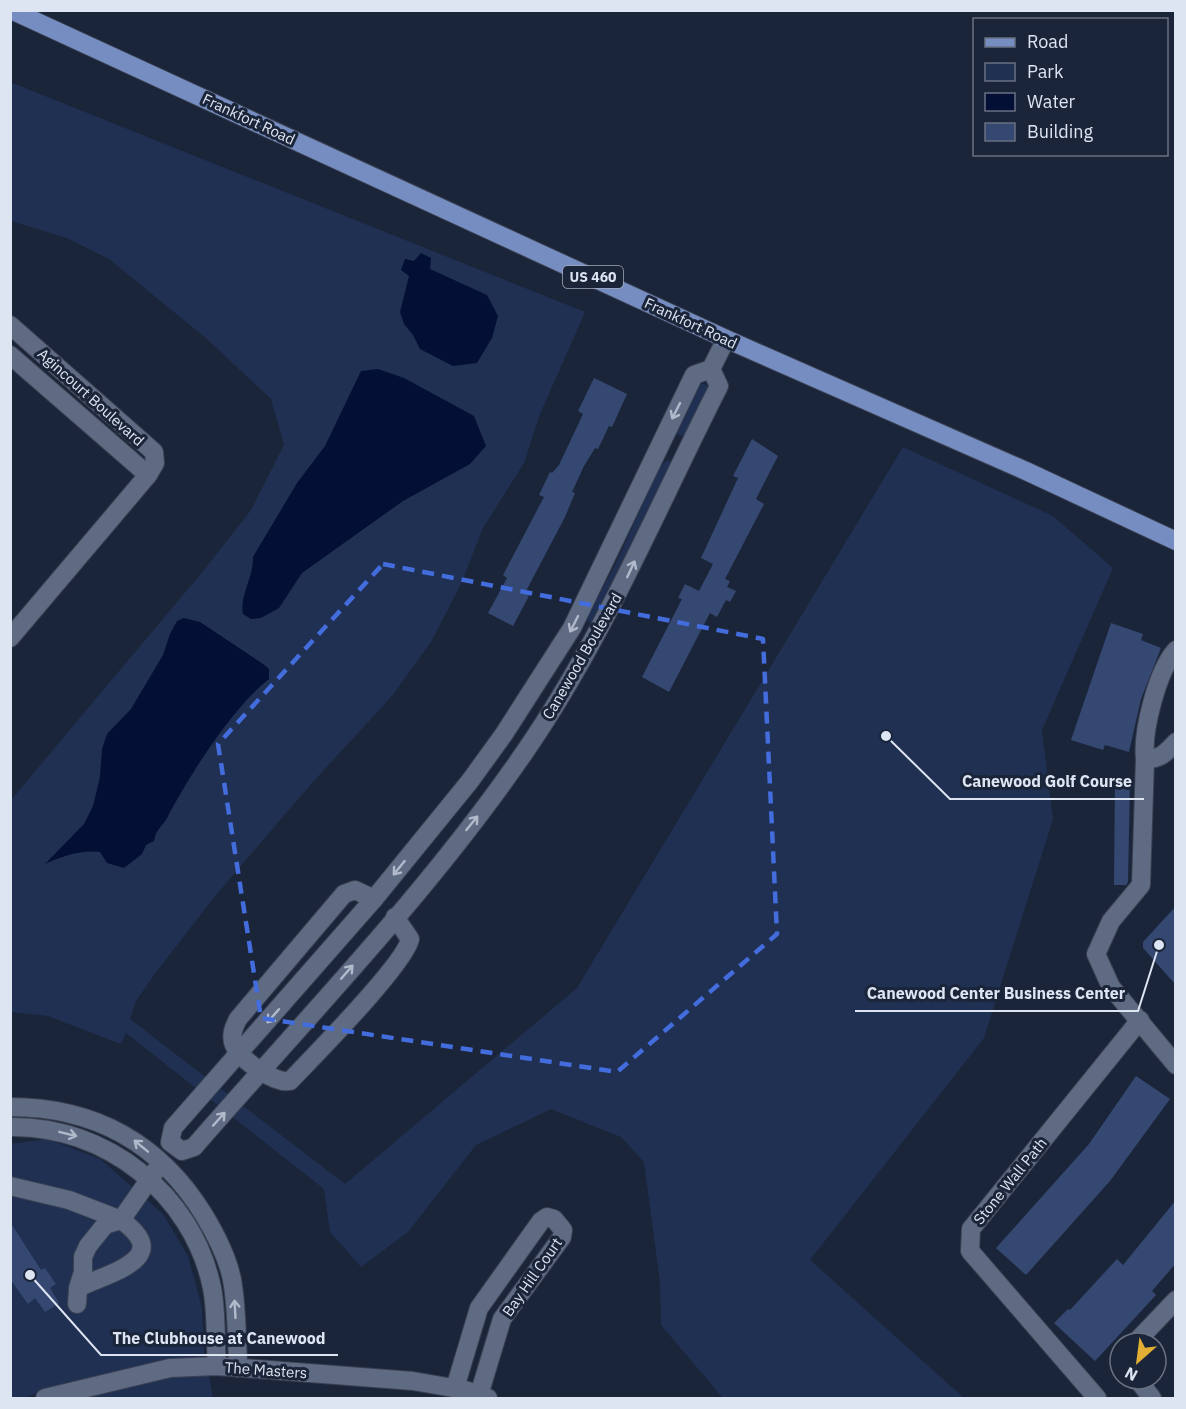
<svg xmlns="http://www.w3.org/2000/svg" width="1186" height="1409" font-family="'IBM Plex Sans',sans-serif">
  <style>
    .green { fill: #203052 }
    .water { fill: #030f34 }
    .building { fill: #354872 }
    .lines { fill: none; stroke-linecap: round; stroke-linejoin: round }
    .minor-casing { stroke: #3a4152; stroke-width: 20 }
    .major-casing { stroke: #3a4152; stroke-width: 20 }
    .minor { stroke: #5f6b83; stroke-width: 18 }
    .major { stroke: #758dc0; stroke-width: 18 }
    .oneway { stroke: #b1bacb }
    .marked { fill: none; stroke: #436cdd; stroke-width: 4.5; stroke-dasharray: 12 8; stroke-linejoin: round }
    .labels { text-anchor: middle; dominant-baseline: central; stroke-width: 6; stroke-linejoin: round; paint-order: stroke }
    .shield { fill: #1b2539; stroke: #a3abba; stroke-width: 1.5 }
    .shield-label { font-size: 14px; font-weight: bold; fill: #dde4f2 }
    .street-label { font-size: 15px; fill: #dde4f2; stroke: #1b2539 }
    .leader { fill: none; stroke: #dde4f2; stroke-width: 2 }
    .callout-dot { fill: #dde4f2; stroke: #1b2539; stroke-width: 2 }
    .callout-label { font-size: 16px; text-anchor: middle; font-weight: bold; fill: #dde4f2; stroke: #1b2539; stroke-width: 6; stroke-linejoin: round; paint-order: stroke }
  </style>
  <rect width="100%" height="100%" fill="#1b2539"/>
  <g class="green">
    <path d="M10,82L585,312L540,414L524,463L483,528L461,584L431,642L392,696L312,783L215,896L154,975L136,1001L130,1019L345,1184L577,988L903,447L1053,516L1113,568L1042,730L1053,819L984,1038L810,1260L964,1398H723L661,1325L660,1282L644,1162L621,1137L551,1109L476,1145L408,1232L361,1267L330,1232L324,1189L126,1033L121,1044L48,1016L11,1012V800L204,570L251,510L284,445L271,399L207,339L109,259L67,238L11,221Z"/>
    <path d="M699,384H705L709,389L686,437L677,434V429Z"/>
    <path d="M667,460L672,462V467L593,623L589,622L587,618L616,563L660,467Z"/>
    <path d="M48,1139L100,1159L163,1214L188,1256L202,1308L204,1351L213,1398H73L71,1381L23,1398H11L10,1144Z"/>
  </g>
  <g class="water">
    <path d="M421,253L431,258L430,269L487,295L498,316L492,338L477,363L453,366L420,349L413,335L404,324L400,312L409,276L401,270L405,259L414,261Z"/>
    <path d="M378,369L404,378L474,416L486,446L470,464L403,501L302,573L279,608L261,618L251,619L243,614C239,596 254,577 253,557L297,483L325,446L361,371Z"/>
    <path d="M184,618L200,622L263,664L269,669V679C231,709 189,776 167,818C162,827 156,829 154,841L146,845L142,854L124,868L107,863L100,852C81,850 63,856 45,864L84,824L93,806L100,777L102,749L107,734L131,709L163,655L170,634L177,621Z"/>
  </g>
  <g class="building">
    <path d="M594,378L627,394L612,427L609,426L598,449L595,448L584,466L572,492L575,493L565,517L525,593L529,596L513,626L488,613L507,578L503,575L544,497L539,495L550,472L552,473L559,465L583,414L578,411Z"/>
    <path d="M752,439L778,456L756,499L764,504L725,579L730,581L727,587L736,591L730,602L726,600L717,617L710,613L669,692L642,677L682,599L678,598L685,584L699,591L713,564L701,558L738,478L733,476Z"/>
    <path d="M1111,623L1143,634L1141,640L1161,648L1141,699L1129,752L1105,745L1103,750L1071,740Z"/>
    <path d="M1115,778L1130,779L1128,882L1126,885H1114Z"/>
    <path d="M1176,906V985L1143,948V942Z"/>
    <path d="M1136,1076L1170,1099L1110,1181L1026,1275L996,1248L1089,1144Z"/>
    <path d="M1176,1200V1263L1152,1291L1156,1295L1095,1361L1054,1323L1068,1309L1070,1310L1117,1259L1123,1265Z"/>
    <path d="M10,1222L41,1270L45,1268L56,1284L50,1288L59,1303L45,1312L35,1298L28,1304L10,1279Z"/>
  </g>
  <g class="lines">
    <defs>
      <g id="minor">
        <path d="M10,325L154,452L155,463L148,475L10,355"/>
        <path d="M711,369L719,386C656,510 603,639 524,753C427,894 306,1018 194,1147L182,1151L170,1142L173,1128L374,899L470,781L504,734L572,628L694,375L711,369L726,339"/>
        <path d="M10,638L148,475"/>
        <path d="M1176,650C1157,671 1142,732 1145,759C1159,760 1166,753 1176,742"/>
        <path d="M1145,759L1141,885L1111,921L1096,954L1111,987L1176,1065"/>
        <path d="M374,899L355,890L344,894L238,1019C234,1027 231,1033 233,1042C237,1058 274,1084 290,1081C312,1058 405,964 410,939L395,917"/>
        <path d="M10,1107C94,1107 160,1143 204,1215C216,1235 230,1261 233,1286C237,1312 237,1341 238,1368"/>
        <path d="M10,1127C105,1125 193,1194 212,1288C217,1313 215,1341 217,1366"/>
        <path d="M10,1186L69,1200L121,1220L156,1170"/>
        <path d="M77,1304L78,1288C107,1273 176,1259 121,1220L105,1225L88,1246L83,1257V1272L78,1288"/>
        <path d="M1135,1343L1176,1300"/>
        <path d="M1137,1379L1152,1398"/>
        <path d="M455,1388L479,1308L541,1221L547,1217L554,1219L563,1230L562,1237L502,1319L479,1395"/>
        <path d="M45,1398L170,1368L217,1366L413,1381L465,1390L488,1398"/>
        <path d="M1097,1398L970,1251L971,1229L1140,1020"/>
      </g>
      <path id="major" d="M11,10L726,339L1026,471L1176,541"/>
    </defs>
    <use href="#minor" class="minor-casing"/>
    <use href="#major" class="major-casing"/>
    <use href="#minor" class="minor"/>
    <use href="#major" class="major"/>
  </g>
  <defs><path id="oneway-shaft" d="M-6 0H5M1.5-3L5.5 0L1.5 3" fill="none" stroke-width="1.6" stroke-linecap="round" stroke-linejoin="round" transform="scale(1.5)"/></defs>
  <g class="oneway">
    <use href="#oneway-shaft" transform="translate(676 411) rotate(117)"/>
    <use href="#oneway-shaft" transform="translate(631 569) rotate(-65)"/>
    <use href="#oneway-shaft" transform="translate(574 624) rotate(117)"/>
    <use href="#oneway-shaft" transform="translate(472 823) rotate(-51)"/>
    <use href="#oneway-shaft" transform="translate(399 868) rotate(129)"/>
    <use href="#oneway-shaft" transform="translate(347 972) rotate(-49)"/>
    <use href="#oneway-shaft" transform="translate(273 1016) rotate(131)"/>
    <use href="#oneway-shaft" transform="translate(219 1119) rotate(-48)"/>
    <use href="#oneway-shaft" transform="translate(68 1134) rotate(14)"/>
    <use href="#oneway-shaft" transform="translate(141 1146) rotate(-141)"/>
    <use href="#oneway-shaft" transform="translate(235 1309) rotate(-93)"/>
  </g>
  <path class="marked" d="M383,564L763,639L777,934L617,1072L261,1018L218,744Z"/>
  <g class="labels">
    <rect class="shield" x="563" y="266" width="60" height="22" rx="4.5"/>
    <g class="shield-label">
      <text x="593" y="277">US 460</text>
    </g>
    <g class="street-label">
      <text transform="translate(249 119) rotate(25)">Frankfort Road</text>
      <text transform="translate(691 323) rotate(25)">Frankfort Road</text>
      <text transform="translate(91 397) rotate(42)">Agincourt Boulevard</text>
      <text transform="translate(582 656) rotate(-60)">Canewood Boulevard</text>
      <text transform="translate(1010 1181) rotate(-51)">Stone Wall Path</text>
      <text transform="translate(532 1277) rotate(-55)">Bay Hill Court</text>
      <text transform="translate(266 1370) rotate(4)">The Masters</text>
    </g>
  </g>
  <path class="leader" d="M886 736L950 799H1144M1159 945L1138 1011H855M30 1275L101 1355H338"/>
  <g class="callout-dot">
    <circle cx="886" cy="736" r="6"/>
    <circle cx="1159" cy="945" r="6"/>
    <circle cx="30" cy="1275" r="6"/>
  </g>
  <g class="callout-label">
    <text x="1047" y="787">Canewood Golf Course</text>
    <text x="996" y="999">Canewood Center Business Center</text>
    <text x="219" y="1344">The Clubhouse at Canewood</text>
  </g>
  <rect width="1186" height="1409" fill="none" stroke="#dde4f2" stroke-width="24"/>
  <rect x="973" y="18" width="195" height="138" fill="#1b2539" stroke="#697183" stroke-width="1.5"/>
  <rect x="985" y="38" width="30" height="9" fill="#758dc0" stroke="#697183" stroke-width="1.5"/>
  <text x="1027" y="48" font-size="18" fill="#dde4f2">Road</text>
  <rect x="985" y="63" width="30" height="18" fill="#203052" stroke="#697183" stroke-width="1.5"/>
  <text x="1027" y="78" font-size="18" fill="#dde4f2">Park</text>
  <rect x="985" y="93" width="30" height="18" fill="#030f34" stroke="#697183" stroke-width="1.5"/>
  <text x="1027" y="108" font-size="18" fill="#dde4f2">Water</text>
  <rect x="985" y="123" width="30" height="18" fill="#354872" stroke="#697183" stroke-width="1.5"/>
  <text x="1027" y="138" font-size="18" fill="#dde4f2">Building</text>
  <g transform="translate(1138 1361) rotate(208)"><circle r="28" fill="#1b2539" stroke="#697183" stroke-width="1.5"/>
  <path d="M0-4.5L10 22L0 15L-10 22Z" fill="#e2af34"/>
  <text y="-9" font-size="16" font-weight="bold" text-anchor="middle" fill="#dde4f2">N</text>
  </g>
</svg>
